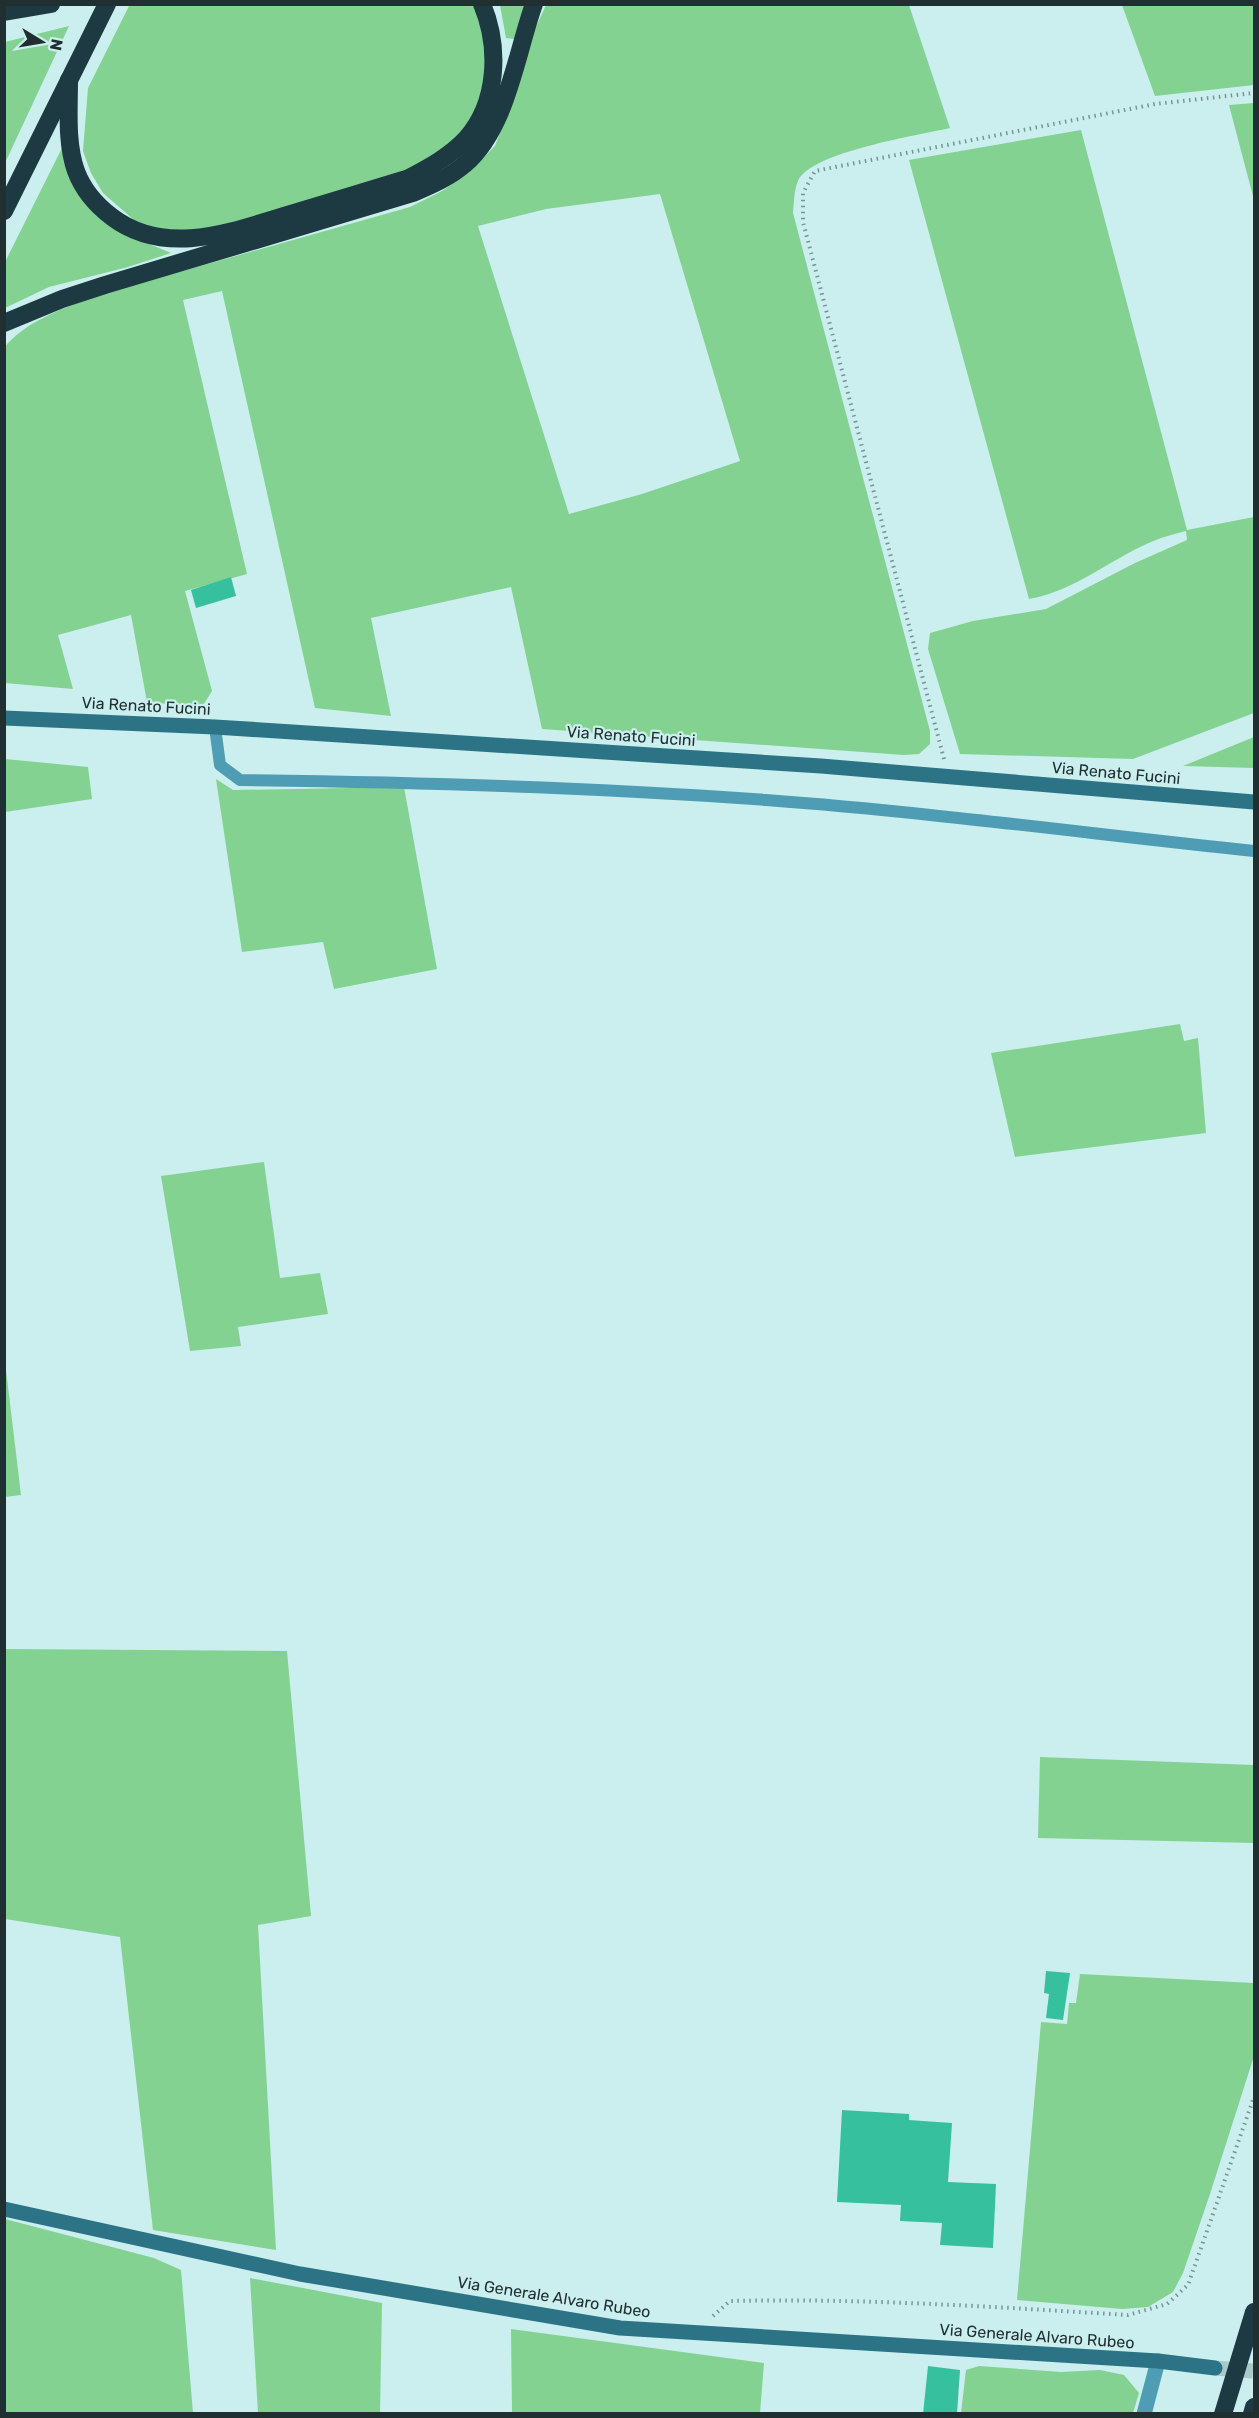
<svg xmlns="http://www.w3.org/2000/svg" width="1259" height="2418" font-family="Rubik,sans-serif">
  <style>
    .green { fill: #83d292; fill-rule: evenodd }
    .building { fill: #37c09e }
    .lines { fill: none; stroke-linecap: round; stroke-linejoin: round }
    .secondary-tunnel { stroke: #a8c9c8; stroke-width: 15; stroke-dasharray: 15 8; stroke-linecap: butt }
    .path { stroke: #799493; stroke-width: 4; stroke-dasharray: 1.5 4.5; stroke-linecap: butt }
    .lane { stroke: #4f9db4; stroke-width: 12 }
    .street { stroke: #4f9db4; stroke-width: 15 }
    .secondary { stroke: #2c7386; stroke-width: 15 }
    .highway { stroke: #1d3942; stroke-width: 18 }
    .labels { text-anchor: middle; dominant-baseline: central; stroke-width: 4.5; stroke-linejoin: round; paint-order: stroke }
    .street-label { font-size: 16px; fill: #202f2f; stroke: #caefee }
  </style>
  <rect width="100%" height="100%" fill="#caefee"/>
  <g class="green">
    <path d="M136,4L475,5L482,20L490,73L471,126L417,169L334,196L201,230H171L147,226L134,220L103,193L91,173L83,151L88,88L129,6Z"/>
    <path d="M500,5H528L514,39L506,38Z"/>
    <path d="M546,5H909L950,128C920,135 810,152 798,181C794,190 794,203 793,213L930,731V744L919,754L904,755L542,729L511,587L371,618L391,716L315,708L222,291L183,300L247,574L185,591L212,691L202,707L147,702L131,615L58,635L73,689L5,683L4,348C24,322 61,310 90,297L410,207L442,191L468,173L495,146L517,89L534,31ZM660,194L740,461L642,494L569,514L478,226L546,209Z"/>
    <path d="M1122,5H1254V85L1155,96Z"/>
    <path d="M69,26L5,163V42Z"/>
    <path d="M1254,103V200L1229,105Z"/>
    <path d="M1081,130L1187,530L1254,517V713L1133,759L960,754L928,649L930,633L973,621L1046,609L1135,563L1187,540L1186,531C1175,534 1162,537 1151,542C1109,560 1075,591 1029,599L909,160Z"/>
    <path d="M63,146L65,156L135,238L171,253L128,267L49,287L5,308L4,264Z"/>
    <path d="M1254,737V768L1183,766Z"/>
    <path d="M5,759L88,767L92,799L5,812Z"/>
    <path d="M216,779L233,790L404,787L437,969L334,989L323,942L242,952Z"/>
    <path d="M1180,1024L1184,1041L1198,1038L1206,1133L1015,1157L991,1053Z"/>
    <path d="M264,1162L280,1278L320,1273L328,1314L238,1327L241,1346L190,1351L161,1176Z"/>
    <path d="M4,1370H6L21,1495L5,1497Z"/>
    <path d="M5,1649L287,1651L311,1916L258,1925L276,2250L153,2230L120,1937L5,1919Z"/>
    <path d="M1040,1757L1254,1765V1843L1038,1838Z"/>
    <path d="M1080,1974L1254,1983V2056L1210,2194L1183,2273L1173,2292L1148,2307L1122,2309L1017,2300L1041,2022L1067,2024L1069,2003H1076Z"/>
    <path d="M5,2219L154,2258L181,2270L193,2413H5Z"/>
    <path d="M250,2278L382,2303L380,2413H258Z"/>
    <path d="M511,2329L764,2363L760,2413H512Z"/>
    <path d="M979,2366L1061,2372L1100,2370L1124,2375L1139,2393L1133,2413H961L966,2370Z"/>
  </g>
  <g class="building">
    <path d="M231,577L236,596L196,608L191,590Z"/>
    <path d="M1046,1971L1070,1973L1063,2020L1046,2018L1049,1994L1044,1993Z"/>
    <path d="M842,2110L909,2114V2120L952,2123L948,2182L996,2184L993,2248L940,2245L942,2223L900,2221L901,2205L837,2202Z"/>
    <path d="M928,2366L960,2370L957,2414H923Z"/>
  </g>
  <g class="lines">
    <path class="secondary-tunnel" d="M1215,2368L1254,2371"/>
    <g class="path">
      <path d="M944,759L803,222V193L815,171L1155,104L1254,93"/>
      <path d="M713,2316L730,2301C863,2298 996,2307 1128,2315L1167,2304L1188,2285L1254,2097"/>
    </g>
    <path class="lane" d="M215,727L220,765L240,780C416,782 591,787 766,800C929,812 1092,834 1254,851"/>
    <path class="street" d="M1144,2414L1158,2361"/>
    <g class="secondary">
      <path d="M4,718L215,727L821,766L1254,802"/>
      <path d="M4,2209L300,2274L620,2328L1158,2361L1215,2368"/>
    </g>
    <g class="highway">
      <path d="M4,12L51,4"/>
      <path d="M69,80C69,110 66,143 76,171C83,190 96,205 112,217C166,258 233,231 291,214C330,202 370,190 409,178C430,167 450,156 466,139C498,103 500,47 482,4"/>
      <path d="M4,211L107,4"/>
      <path d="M4,323L62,299L105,285L413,193C432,185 450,177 465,164C507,128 516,54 534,4"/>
      <path d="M1223,2414L1254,2312"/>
      <path d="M1252,2414L1254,2407"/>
    </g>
  </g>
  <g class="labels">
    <g class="street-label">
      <text transform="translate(146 706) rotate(3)">Via Renato Fucini</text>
      <text transform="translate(631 736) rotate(4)">Via Renato Fucini</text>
      <text transform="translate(1116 773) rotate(5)">Via Renato Fucini</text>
      <text transform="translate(554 2297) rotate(9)">Via Generale Alvaro Rubeo</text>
      <text transform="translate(1037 2336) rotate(4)">Via Generale Alvaro Rubeo</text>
    </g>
  </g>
  <rect width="1259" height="2418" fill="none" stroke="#202f2f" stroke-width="12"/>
  <g transform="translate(42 42) rotate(101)" stroke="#caefee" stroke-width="4.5" paint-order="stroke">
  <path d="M0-4.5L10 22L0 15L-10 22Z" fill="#202f2f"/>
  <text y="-9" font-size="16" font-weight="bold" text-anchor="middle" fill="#202f2f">N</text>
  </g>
</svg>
